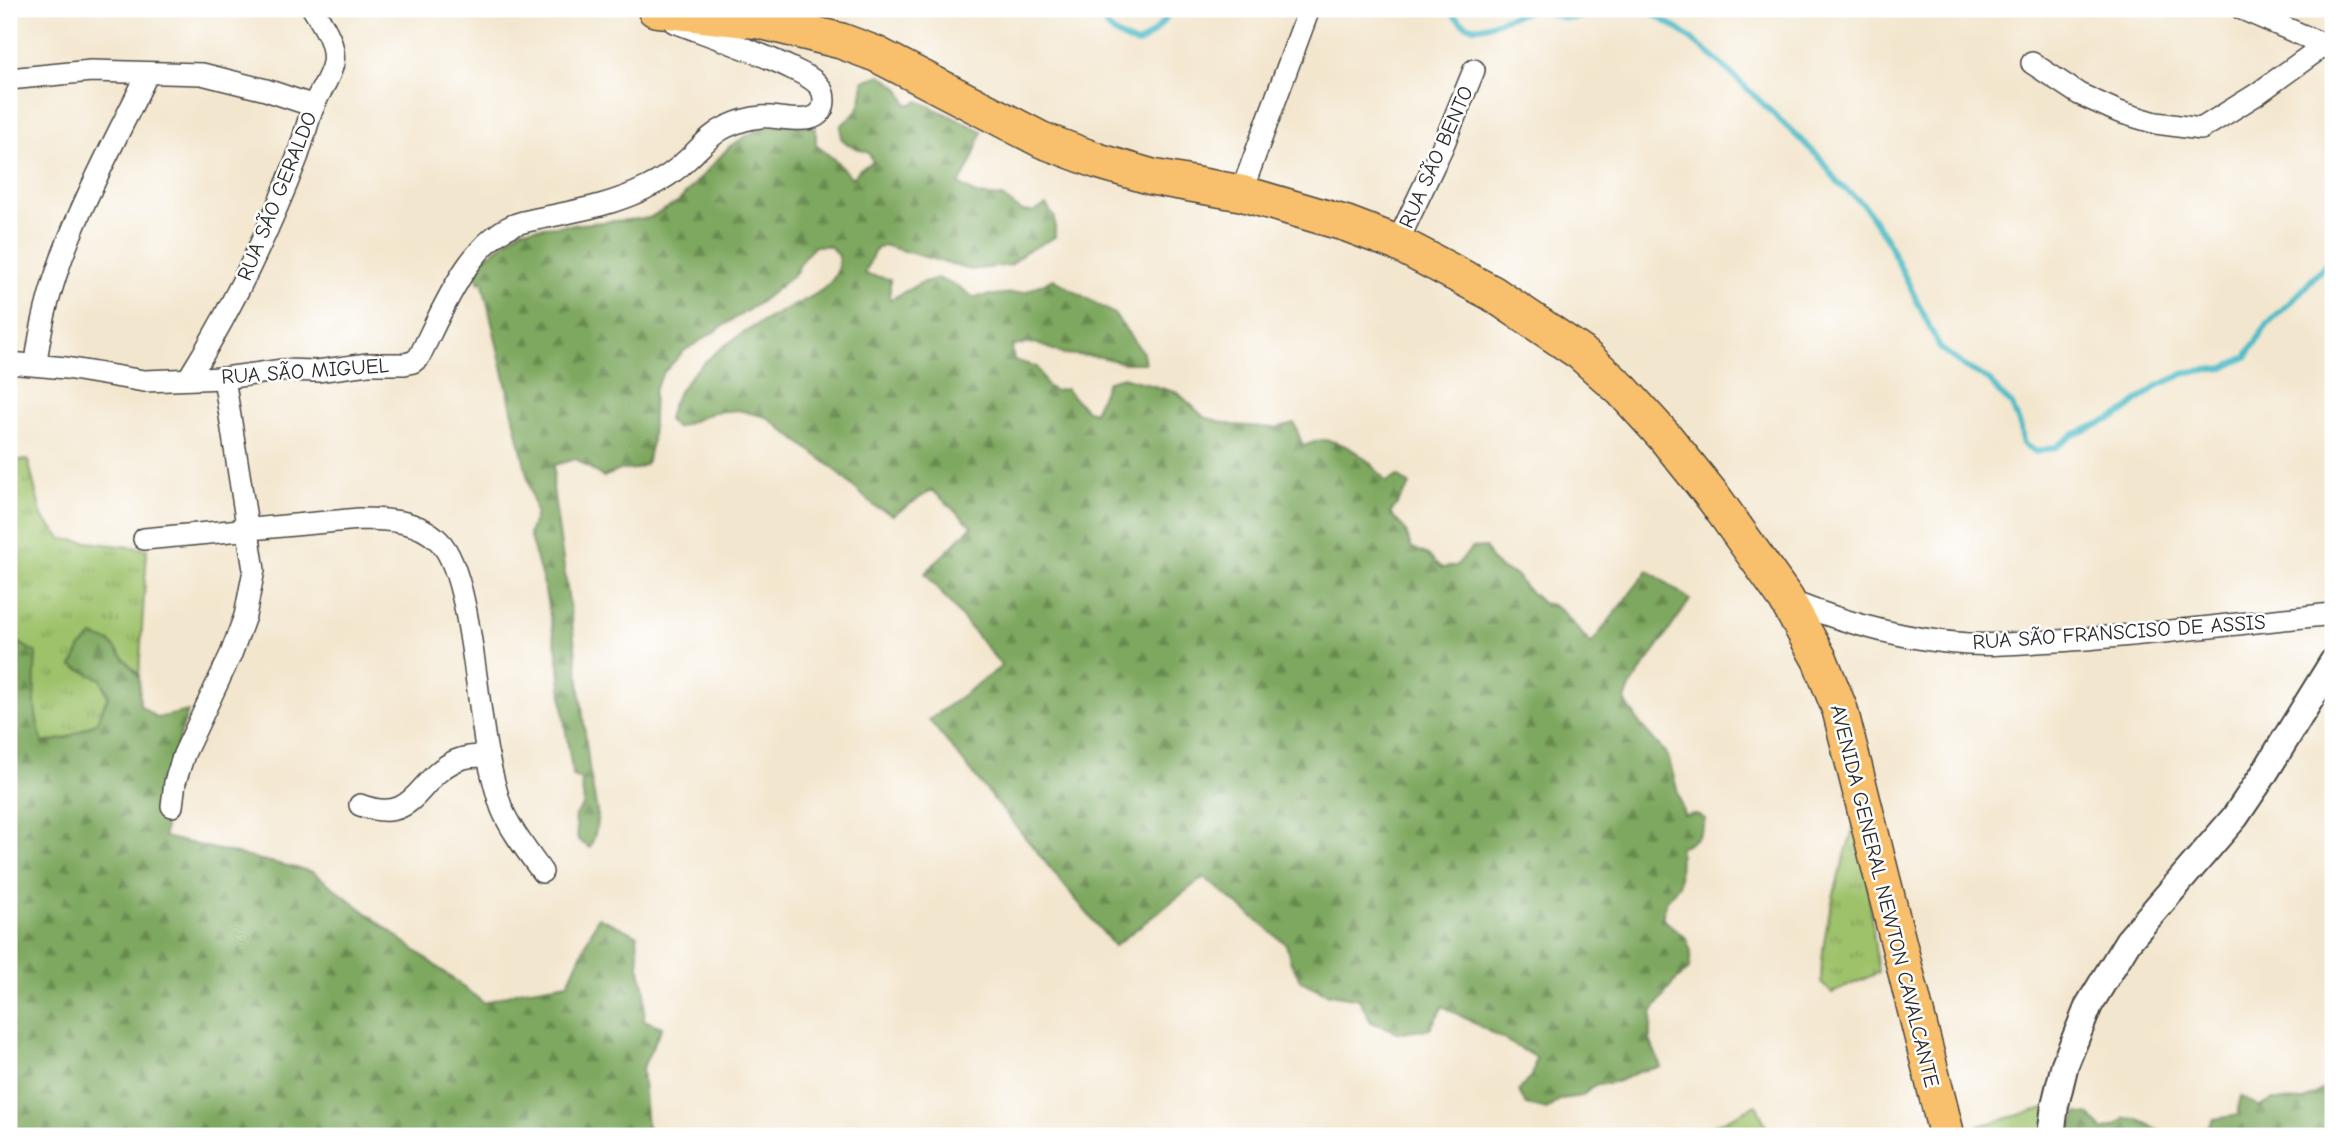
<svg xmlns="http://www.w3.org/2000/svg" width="2342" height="1145" font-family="'Comic Neue',sans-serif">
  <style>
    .grass { fill: url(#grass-tufts); stroke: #64764b; stroke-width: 2 }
    .forest { fill: url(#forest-firs); stroke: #546a45; stroke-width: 2 }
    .park { fill: #9ec26b; stroke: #64764b; stroke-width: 2 }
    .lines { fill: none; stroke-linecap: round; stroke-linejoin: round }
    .stream { stroke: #4dbbc6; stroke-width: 6 }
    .minor-casing { stroke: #494743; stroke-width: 24 }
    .tertiary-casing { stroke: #494743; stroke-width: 30 }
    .primary-casing { stroke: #494743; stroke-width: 38 }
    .minor { stroke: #fff; stroke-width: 21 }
    .tertiary { stroke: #fff; stroke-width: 26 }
    .primary { stroke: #f8bf6c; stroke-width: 35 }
    .labels { text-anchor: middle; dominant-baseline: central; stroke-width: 5; stroke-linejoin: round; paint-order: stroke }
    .street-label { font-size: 21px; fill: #2b2b2b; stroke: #fff }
  </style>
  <defs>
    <pattern id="grass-tufts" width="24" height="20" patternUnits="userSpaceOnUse" patternTransform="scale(1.75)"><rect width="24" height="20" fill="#9ec26b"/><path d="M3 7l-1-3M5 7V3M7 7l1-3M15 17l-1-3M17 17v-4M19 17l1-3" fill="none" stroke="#819e58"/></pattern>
    <pattern id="forest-firs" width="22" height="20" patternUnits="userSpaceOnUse" patternTransform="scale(1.75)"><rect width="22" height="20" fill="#7ea85f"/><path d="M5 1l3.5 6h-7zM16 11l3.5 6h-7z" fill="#67894f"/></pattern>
  </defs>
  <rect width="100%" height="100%" fill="#fff"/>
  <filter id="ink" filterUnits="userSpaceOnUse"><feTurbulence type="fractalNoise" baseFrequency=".0143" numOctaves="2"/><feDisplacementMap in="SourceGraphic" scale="14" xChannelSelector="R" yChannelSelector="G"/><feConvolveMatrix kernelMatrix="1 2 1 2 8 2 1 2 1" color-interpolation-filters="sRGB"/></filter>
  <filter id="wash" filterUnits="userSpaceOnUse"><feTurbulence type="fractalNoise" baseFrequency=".00686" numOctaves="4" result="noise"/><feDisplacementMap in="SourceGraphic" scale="28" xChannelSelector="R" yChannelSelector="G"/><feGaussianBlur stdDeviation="1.57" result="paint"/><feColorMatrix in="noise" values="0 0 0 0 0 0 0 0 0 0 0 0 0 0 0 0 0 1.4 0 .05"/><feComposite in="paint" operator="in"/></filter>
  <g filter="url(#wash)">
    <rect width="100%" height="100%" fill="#f3e6ce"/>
    <g class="grass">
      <path d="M28,460L42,517L62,539L147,549L139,676L110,642L101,679L108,696L96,723L45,749C32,713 33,691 36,653L16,641H9V461Z"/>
      <path d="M1859,810L1878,973L1832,993L1821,983C1821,924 1842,866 1859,810Z"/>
    </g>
    <g class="forest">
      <path d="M881,75L899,88L908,105L919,101L982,131L971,163L959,184L977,195L1002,197L1021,211L1034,212L1046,205L1055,218V237L1025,252L1011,265L971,270L883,245L874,251L865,274L890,279V300L919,284L937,278L960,288L973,297L1025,292L1053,279L1114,314L1143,353L1145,363H1124L1101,357L1064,354L1035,343L1012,346L1014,360L1037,367L1047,386L1055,391L1066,389L1085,409L1094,412L1108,381L1123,377L1178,393L1204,417L1233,425L1275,428L1294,423L1303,446C1309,444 1319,439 1325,440C1350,443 1372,462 1386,482L1398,476L1410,485L1390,514L1405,529L1411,547L1428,555L1442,568L1456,566L1472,548L1485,547L1491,559L1499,568L1516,575L1524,586L1542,603L1552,605L1563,612L1591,644L1648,570L1690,600L1630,687L1625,701L1640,724L1668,756L1684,815L1697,814L1705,819C1702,836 1696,840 1680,847L1679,885L1667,900L1662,918L1686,938L1691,952L1689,969L1672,984L1652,1013L1650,1040L1661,1067L1640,1071L1619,1081L1593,1086L1582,1096L1561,1099L1547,1109L1526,1105L1519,1091L1533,1073L1536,1057L1443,1006L1430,1029L1400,1033L1371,1022L1359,999L1325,993L1301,981L1291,963L1286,944L1204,877L1114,946L929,720L1002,666L925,573L972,526L932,490L893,515L874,506L832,467L766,417L738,410L714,412L676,428L668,420C675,374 735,336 773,316C791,306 828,293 836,274C838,269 838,262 839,257L830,246H815L804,257L795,274L759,303L684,351L663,373L654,391L652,443L646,464L636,469L620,470L603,477L576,459L554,465L553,488L556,511L573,630L589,767L598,817L595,834L590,848L578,840L575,816L584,804L581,780L573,776L565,726L558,657L543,581L529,534L536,513L482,280L479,283L473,267L522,229L649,218L677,203L730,146L760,128L791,124L816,128V145L835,160L852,178L860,169L873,162L869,153L847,144L841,138V125C860,112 863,104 863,81Z"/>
      <path d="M93,636L110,642L139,676L140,705L157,718L188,711L169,772L164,837L313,872L484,1003L519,991L568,983L598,917L637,935L639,966L645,990L644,1020L662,1027L642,1069L647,1127L659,1136H9V641H16L36,653C34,685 32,713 43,743L67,738L96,723L108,697L101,679L72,666L81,647Z"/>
      <path d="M2333,1082V1136H2214L2206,1129L2214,1119L2240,1115L2238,1109L2241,1096L2260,1107L2273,1100L2304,1101Z"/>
      <path d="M2077,1113L2090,1115L2103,1130L2115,1126L2126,1118L2137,1119L2171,1136H2069Z"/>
    </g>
    <g class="park">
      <path d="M1756,1105L1771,1136H1692Z"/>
      <path d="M2055,1105L2051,1136H1955L1954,1133Z"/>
    </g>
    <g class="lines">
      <g class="stream">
        <path d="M1094,9C1107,28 1115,37 1138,44C1153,35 1163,25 1171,9"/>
        <path d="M1449,9C1469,37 1483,27 1509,17C1518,14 1528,12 1537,9"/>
        <path d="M1540,9C1566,21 1575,22 1601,9"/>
        <path d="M1645,9L1681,31L1718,61L1821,159L1838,183L1863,204L1886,238L1940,348L1961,364L1990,381L2000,394L2012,405L2021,428L2023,444L2036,452L2056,447L2073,435L2120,415L2157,386L2188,372L2224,368L2246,357L2268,323L2296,297L2333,256"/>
      </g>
    </g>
  </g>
  <g filter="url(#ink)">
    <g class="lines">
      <defs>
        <g id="minor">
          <path d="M2242,9L2325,45"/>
          <path d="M2032,63L2079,94L2119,112L2156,123L2201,129L2257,94L2333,39"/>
          <path d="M9,79L91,71L202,74L266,90L314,106"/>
          <path d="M1241,193L1309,9"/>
          <path d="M1397,243L1442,148L1474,70"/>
          <path d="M9,363L66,368L144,381L224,378L283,370L317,371L368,364H404L413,362L419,357C441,314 471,234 523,222C566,212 606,208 646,188C661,181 677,170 689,158C701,147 711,134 726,127C737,122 749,118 761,117C780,115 823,131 824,101C824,96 823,90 819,86C813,78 801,73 793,69C754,50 714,37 674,22"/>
          <path d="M36,364C47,260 103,166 148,73"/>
          <path d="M188,379C232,309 267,235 297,158C303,141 307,124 313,107C319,92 330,79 333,63C336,43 323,25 313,9"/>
          <path d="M144,539L359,519C386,519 418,520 439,541C471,572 477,709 488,757C492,774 496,793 502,809C511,831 528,852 542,872"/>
          <path d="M1787,600C1845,623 1905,640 1968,644C1997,646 2028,642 2058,641C2150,635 2241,623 2333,614"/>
          <path d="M360,805C416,826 416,779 455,761C466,756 477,756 488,756"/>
          <path d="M172,806L175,782L184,754L231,654L245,616L254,570L224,378"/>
        </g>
        <path id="tertiary" d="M2051,1136L2055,1105L2065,1064L2089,1005L2128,941L2235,817L2262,777L2333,662"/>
        <path id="primary" d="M655,9L760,21L841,41L876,54L1042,140L1098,161L1152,177L1241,193L1347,224L1397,243L1492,293L1581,353L1622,390L1665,437L1714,498L1786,599L1820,660L1840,710L1947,1136"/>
      </defs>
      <use href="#minor" class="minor-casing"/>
      <use href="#tertiary" class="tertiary-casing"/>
      <use href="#primary" class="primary-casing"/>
      <use href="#minor" class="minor"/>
      <use href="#tertiary" class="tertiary"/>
      <use href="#primary" class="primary"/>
    </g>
  </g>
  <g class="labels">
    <g class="street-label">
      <text transform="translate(1436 157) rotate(-66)">RUA SÃO BENTO</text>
      <text transform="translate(277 196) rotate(-68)">RUA SÃO GERALDO</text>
      <text transform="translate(305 371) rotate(-4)">RUA SÃO MIGUEL</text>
      <text transform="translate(2119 632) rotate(-4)">RUA SÃO FRANSCISO DE ASSIS</text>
      <text transform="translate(1885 896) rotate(76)">AVENIDA GENERAL NEWTON CAVALCANTE</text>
    </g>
  </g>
  <rect width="2342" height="1145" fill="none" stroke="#fff" stroke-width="35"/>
</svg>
